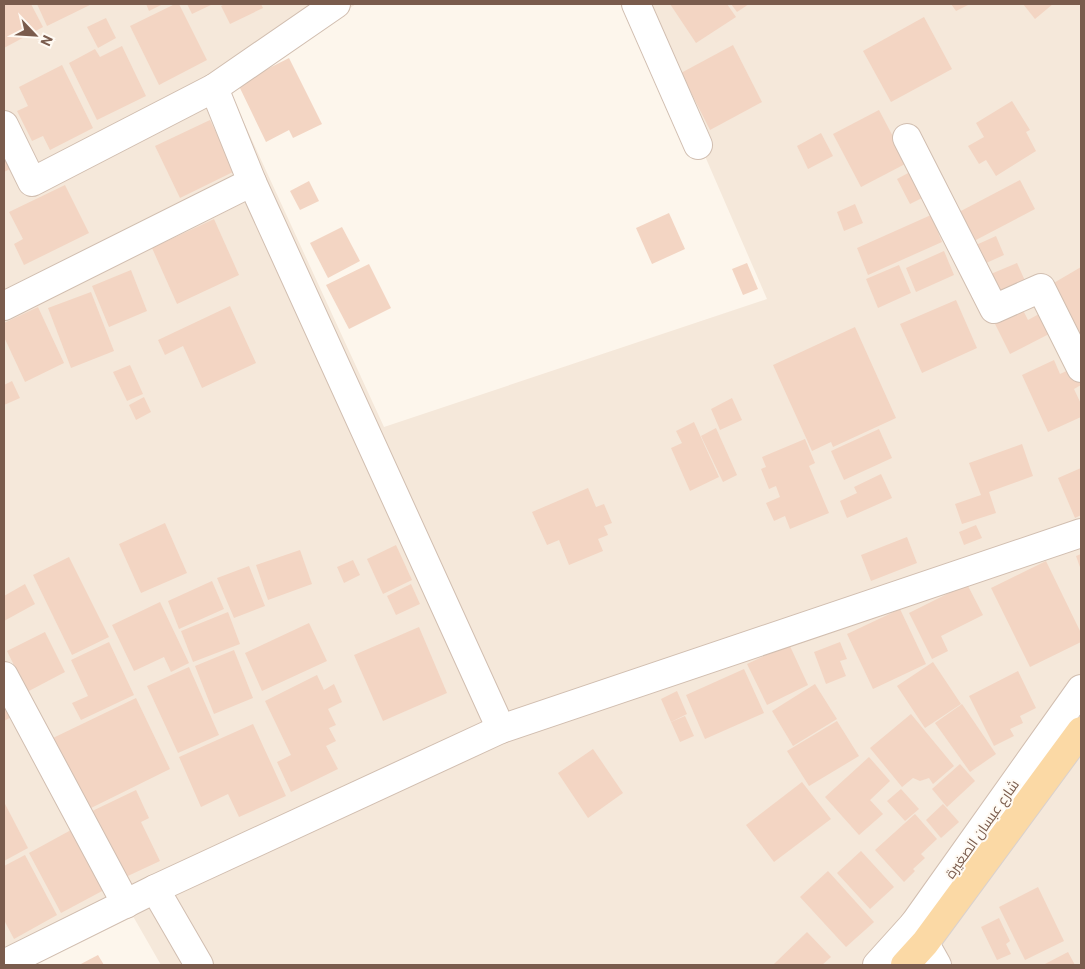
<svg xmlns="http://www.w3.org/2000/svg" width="1085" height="969" font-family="Roboto,Cairo,sans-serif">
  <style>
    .residential { fill: #f5e8da }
    .building { fill: #f3d5c3 }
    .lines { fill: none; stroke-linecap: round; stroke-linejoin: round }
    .minor-casing { stroke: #d1beb0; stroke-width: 30 }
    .major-casing { stroke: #dad1cd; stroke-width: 30 }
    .minor { stroke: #fff; stroke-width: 28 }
    .major { stroke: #fbd9a5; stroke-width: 28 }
    .labels { text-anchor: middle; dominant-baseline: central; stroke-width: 4; stroke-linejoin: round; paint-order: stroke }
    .street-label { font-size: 14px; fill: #7a5c4d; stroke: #fffaf3 }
  </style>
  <rect width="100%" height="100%" fill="#fdf6ec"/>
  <path class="residential" d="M4,4H356L228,88L384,427L767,299L639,4H1081V965H161L126,904L4,959Z"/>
  <g class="building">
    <path d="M4,4H31L43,27L4,48Z"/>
    <path d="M37,4H92L47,26Z"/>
    <path d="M146,4H163L149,11Z"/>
    <path d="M175,4H179L207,60L159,85L130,26Z"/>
    <path d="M187,4H213L192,14Z"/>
    <path d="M225,4H261L263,8L230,24L221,6Z"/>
    <path d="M670,4H727L736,17L696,43Z"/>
    <path d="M731,4H749L737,12Z"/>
    <path d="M951,4H970L956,11Z"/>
    <path d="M1023,4H1053L1035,19Z"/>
    <path d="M924,17L952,69L891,102L863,51Z"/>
    <path d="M106,18L116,38L98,48L87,27Z"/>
    <path d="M733,45L762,102L710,130L681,73Z"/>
    <path d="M122,46L146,96L97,120L69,63L95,49L100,57Z"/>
    <path d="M289,58L322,124L293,138L289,130L266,142L238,84Z"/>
    <path d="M62,65L93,128L50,150L43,136L32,141L17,111L28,106L19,87Z"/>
    <path d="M1012,101L1030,130L1026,132L1036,151L996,176L986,160L979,164L968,146L984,137L976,123Z"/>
    <path d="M879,110L907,163L861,187L833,134Z"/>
    <path d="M210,120L235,171L180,198L155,146Z"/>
    <path d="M821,133L833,156L808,169L797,146Z"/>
    <path d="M4,156L10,169L4,172Z"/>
    <path d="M910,172L924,197L910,204L897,179Z"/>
    <path d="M1020,180L1035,209L974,241L959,212Z"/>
    <path d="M309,181L319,201L300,210L290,191Z"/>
    <path d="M65,185L89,233L24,265L14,244L23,239L9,212Z"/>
    <path d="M855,204L863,223L844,231L837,212Z"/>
    <path d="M669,213L685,249L652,264L636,228Z"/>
    <path d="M931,215L942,242L868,275L857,248Z"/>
    <path d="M214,219L239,275L177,304L152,248Z"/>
    <path d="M342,227L360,261L328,278L310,243Z"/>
    <path d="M996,236L1004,255L984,264L976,245Z"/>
    <path d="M944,251L954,275L916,292L906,268Z"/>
    <path d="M747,263L758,289L743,295L732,269Z"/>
    <path d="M1017,263L1026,283L994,297L986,276Z"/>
    <path d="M369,264L391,308L349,329L326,285Z"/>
    <path d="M899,265L911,293L878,308L866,279Z"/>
    <path d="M1081,267V335L1052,284Z"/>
    <path d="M131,270L147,311L109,327L92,286Z"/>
    <path d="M91,292L114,351L71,368L48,308Z"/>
    <path d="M956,300L977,348L922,373L900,324Z"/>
    <path d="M230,306L256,363L202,388L183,346L165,355L158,340Z"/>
    <path d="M38,307L64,363L25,382L4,337V323Z"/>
    <path d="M1023,310L1028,320L1039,314L1049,334L1010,354L995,324Z"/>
    <path d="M855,327L896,418L833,447L831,442L812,451L773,365Z"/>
    <path d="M1054,360L1060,374L1077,366L1081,376V385L1074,389L1081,404V417L1048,432L1022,375Z"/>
    <path d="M130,365L143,394L127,401L113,372Z"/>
    <path d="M12,381L20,398L4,405V385Z"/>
    <path d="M144,397L151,412L136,420L129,405Z"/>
    <path d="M732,398L742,420L720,430L711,409Z"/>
    <path d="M694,422L719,477L690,491L671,448L682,443L676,431Z"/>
    <path d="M716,428L737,475L723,482L701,436Z"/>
    <path d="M879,429L892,458L844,480L831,451Z"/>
    <path d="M805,439L815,463L809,466L829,513L790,529L785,516L774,521L766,503L780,497L776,486L769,489L761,469L766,467L762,457Z"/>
    <path d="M1022,444L1033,476L989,492L996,513L962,524L955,504L981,495L969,463Z"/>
    <path d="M1081,468V515L1075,518L1058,478Z"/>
    <path d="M881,474L892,498L847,518L840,501L857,493L854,487Z"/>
    <path d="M588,488L596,507L604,504L612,523L604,526L608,535L598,539L603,551L569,565L559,540L547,545L532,512Z"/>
    <path d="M165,523L187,573L141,593L119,544Z"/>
    <path d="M976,525L982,538L964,545L959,532Z"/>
    <path d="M907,537L917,563L871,581L861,555Z"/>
    <path d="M396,545L412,580L383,594L367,559Z"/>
    <path d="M300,550L312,584L268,600L256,565Z"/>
    <path d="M1081,554V570L1076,556Z"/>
    <path d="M69,557L109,637L72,655L33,575Z"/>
    <path d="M353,560L360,575L344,583L337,567Z"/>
    <path d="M1046,561L1081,633V642L1030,667L991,588Z"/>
    <path d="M249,566L265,606L234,618L217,578Z"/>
    <path d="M212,581L224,609L179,629L168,601Z"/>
    <path d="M25,584L35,604L4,621V596Z"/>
    <path d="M411,584L420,604L396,615L387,596Z"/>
    <path d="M967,584L983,615L941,636L948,651L932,659L909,613Z"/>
    <path d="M160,602L189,663L171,672L164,657L134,671L112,625Z"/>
    <path d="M900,609L926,664L873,689L847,634Z"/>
    <path d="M228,612L240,644L193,662L181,631Z"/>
    <path d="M309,623L327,661L262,691L245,653Z"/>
    <path d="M419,627L447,693L383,721L354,655Z"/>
    <path d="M45,632L65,672L27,692L7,651Z"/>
    <path d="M109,642L134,695L81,720L72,703L88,696L71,660Z"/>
    <path d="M840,642L847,659L840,661L846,676L826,684L814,652Z"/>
    <path d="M789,644L808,685L767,705L747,664Z"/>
    <path d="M234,650L253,698L214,714L195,666Z"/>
    <path d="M933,662L961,704L925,728L897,686Z"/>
    <path d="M189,667L219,735L178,753L147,686Z"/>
    <path d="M744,669L764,713L705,739L686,695Z"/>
    <path d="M1018,671L1036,708L1020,716L1023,723L1010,729L1014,736L994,746L969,696Z"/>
    <path d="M317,675L324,690L334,684L342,702L328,709L336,725L329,728L336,741L326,746L338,769L291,792L277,762L291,755L265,701Z"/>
    <path d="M815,684L837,719L793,746L772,711Z"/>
    <path d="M677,691L687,714L671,722L661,699Z"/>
    <path d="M4,694L15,715L4,721Z"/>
    <path d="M136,698L170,769L87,810L53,738Z"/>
    <path d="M962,704L996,754L970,772L935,723Z"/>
    <path d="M911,714L954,766L933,784L929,778L920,781L913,778L902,787L870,748Z"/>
    <path d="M685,716L694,736L680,742L671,722Z"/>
    <path d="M837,721L859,756L809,786L787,751Z"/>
    <path d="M253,724L286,796L239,817L228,794L201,807L179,757Z"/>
    <path d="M593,749L623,793L588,818L558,773Z"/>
    <path d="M869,757L890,781L870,800L883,814L859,835L825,797Z"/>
    <path d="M960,764L975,781L947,807L932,789Z"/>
    <path d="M802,782L831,819L774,862L746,825Z"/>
    <path d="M901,789L919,809L905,821L887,801Z"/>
    <path d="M136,790L149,818L141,822L160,861L117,881L86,814Z"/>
    <path d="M4,802L28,848L4,861Z"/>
    <path d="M943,804L959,822L941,838L926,820Z"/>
    <path d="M915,814L937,839L921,854L925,858L913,869L915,871L904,882L875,850Z"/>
    <path d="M71,830L104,890L61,913L29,853Z"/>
    <path d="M861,851L894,887L870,909L837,873Z"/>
    <path d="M25,855L57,915L14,939L4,920V866Z"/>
    <path d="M828,871L874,922L846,947L800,897Z"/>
    <path d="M1038,887L1064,941L1025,960L999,907Z"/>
    <path d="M999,918L1010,941L1006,944L1011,954L997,960L981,927Z"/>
    <path d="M807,932L831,957L822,965H773Z"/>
    <path d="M1068,952L1075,965H1043Z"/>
    <path d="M98,955L104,965H79Z"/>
  </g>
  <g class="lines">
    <defs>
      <g id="minor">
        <path d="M336,4L214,88L252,182L501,729"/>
        <path d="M636,4L698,145"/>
        <path d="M4,125L32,182L214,88"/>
        <path d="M907,138L994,309L1041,288L1081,368"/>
        <path d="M4,306L252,182"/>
        <path d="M4,676L126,904"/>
        <path d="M155,889L501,729L1081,533"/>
        <path d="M914,924L937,965"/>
        <path d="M4,964L155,889L199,965"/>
        <path d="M877,965L914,924L1081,689"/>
      </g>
      <path id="major" d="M905,965L925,943L1081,731"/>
    </defs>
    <use href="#minor" class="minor-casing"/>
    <use href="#major" class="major-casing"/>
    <use href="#minor" class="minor"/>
    <use href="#major" class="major"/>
  </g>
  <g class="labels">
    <g class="street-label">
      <text transform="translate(982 829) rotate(-55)">شارع عبسان الصغيرة</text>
    </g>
  </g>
  <rect width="1085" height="969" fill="none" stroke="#7a5c4d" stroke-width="10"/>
  <g transform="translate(35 35) rotate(115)" stroke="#fffaf3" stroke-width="4" paint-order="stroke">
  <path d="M0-4L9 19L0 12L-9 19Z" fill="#7a5c4d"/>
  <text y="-8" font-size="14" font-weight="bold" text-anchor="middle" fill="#7a5c4d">N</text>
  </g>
</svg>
